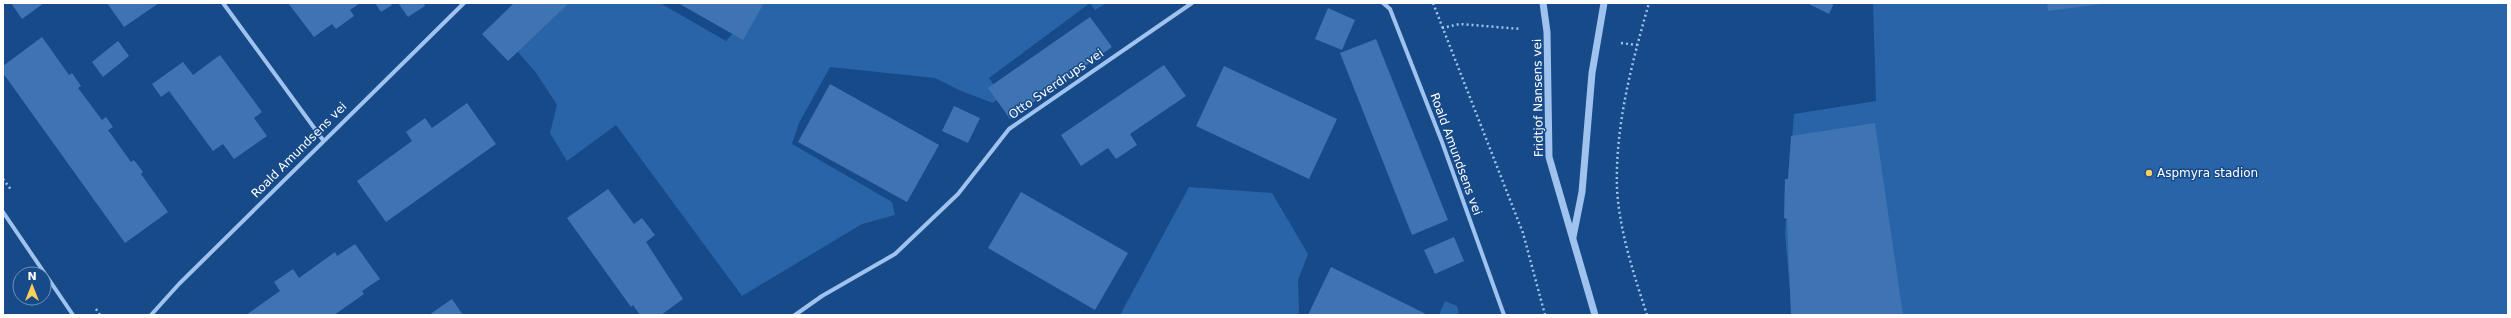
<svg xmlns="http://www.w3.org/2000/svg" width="2511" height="318" font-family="'DejaVu Sans',sans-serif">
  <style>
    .green { fill: #2964a8 }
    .building { fill: #3f74b2 }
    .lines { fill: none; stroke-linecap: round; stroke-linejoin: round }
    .path { stroke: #9fc3ee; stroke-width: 2.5; stroke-dasharray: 2 3; stroke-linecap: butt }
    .minor { stroke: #9fc3ee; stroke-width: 4 }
    .tertiary { stroke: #9fc3ee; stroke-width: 7 }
    .poi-dot { fill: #ffcf5c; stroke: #174a89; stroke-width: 1.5 }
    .labels { text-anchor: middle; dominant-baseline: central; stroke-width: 3; stroke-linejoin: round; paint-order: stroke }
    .street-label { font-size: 12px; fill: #fff; stroke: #174a89 }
    .poi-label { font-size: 12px; fill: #fff; stroke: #174a89; text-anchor: start }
  </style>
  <rect width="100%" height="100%" fill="#174a89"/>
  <g class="green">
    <path d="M555,3H660L726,41L742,23L754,3H1107L1095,10L1090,3L989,78L1001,95L993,103L961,91L935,78L830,67L799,123L792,144L892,202L895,215L862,224L742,296L616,125L567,161L550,133L557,105L537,74L512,45Z"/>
    <path d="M1873,3H2508V315H1792L1785,232L1794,114L1876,101Z"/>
    <path d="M1189,187L1272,193L1308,254L1298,280L1299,315H1120Z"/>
    <path d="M1445,301L1457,306L1459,315H1439Z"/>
  </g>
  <g class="building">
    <path d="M11,3H44L22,19Z"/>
    <path d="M107,3H159L124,27Z"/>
    <path d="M288,3H360L350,10L354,16L336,29L332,24L314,37Z"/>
    <path d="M375,3H390L392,5L381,12Z"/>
    <path d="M398,3H424L425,6L408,17Z"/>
    <path d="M514,3H569L508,61L482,34Z"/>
    <path d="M678,3H764L743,40Z"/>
    <path d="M1807,3H1834L1829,14Z"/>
    <path d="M2047,3H2101V4L2048,11Z"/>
    <path d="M1328,8L1355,20L1342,50L1315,39Z"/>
    <path d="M1090,17L1112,47L1010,119L988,88Z"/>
    <path d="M42,37L69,75L72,73L81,86L78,88L102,120L106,117L113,127L108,130L131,162L134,160L143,172L141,174L168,212L125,243L3,73V66Z"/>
    <path d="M1376,39L1448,220L1412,235L1340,53Z"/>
    <path d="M118,41L129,56L103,77L92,62Z"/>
    <path d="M220,55L262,112L254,118L267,136L234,159L223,144L213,151L169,91L161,97L152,84L183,62L193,75Z"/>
    <path d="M1164,65L1186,96L1130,134L1137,145L1116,159L1108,148L1081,166L1061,135Z"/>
    <path d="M1224,66L1337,119L1309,179L1196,126Z"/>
    <path d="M830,84L939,145L907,202L798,142Z"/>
    <path d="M467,103L496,144L386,222L357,181L412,141L406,132L425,118L432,128Z"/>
    <path d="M954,106L980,118L968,143L942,131Z"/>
    <path d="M1875,123L1903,315H1791L1787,219L1784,218L1785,179H1788L1791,136Z"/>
    <path d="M608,189L634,224L642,218L655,235L646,242L683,299L661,315H640L633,305L631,307L567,218Z"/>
    <path d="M1021,192L1128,253L1095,310L988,248Z"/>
    <path d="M1454,237L1464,261L1435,274L1424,250Z"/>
    <path d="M355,244L380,279L362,291L364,294L334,315H246L280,291L274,282L293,269L299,278L335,252L337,256Z"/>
    <path d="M1331,267L1428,315H1308Z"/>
    <path d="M452,299L463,315H429Z"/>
  </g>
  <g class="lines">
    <g class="path">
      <path d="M1433,3L1523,233L1545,315"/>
      <path d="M1442,28L1460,24L1521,29"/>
      <path d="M1621,43L1637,45"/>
      <path d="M3,179L12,191"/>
      <path d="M96,309L100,315"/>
      <path d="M1647,315C1634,275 1619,230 1617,188C1615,126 1632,62 1649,3"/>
    </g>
    <g class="minor">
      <path d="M223,3L323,140"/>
      <path d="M1383,3L1390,9L1442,142L1504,315"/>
      <path d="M3,212L73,315"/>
      <path d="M151,315L179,284L464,3"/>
      <path d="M795,315L822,296L895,254L958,194L1009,129L1192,3"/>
    </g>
    <g class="tertiary">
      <path d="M1543,3L1547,32L1549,157L1595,315"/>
      <path d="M1573,237L1582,192L1592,73L1604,3"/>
    </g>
  </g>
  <circle class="poi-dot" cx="2149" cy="173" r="4"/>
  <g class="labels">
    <g class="street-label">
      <text transform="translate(1056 84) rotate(-35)">Otto Sverdrups vei</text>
      <text transform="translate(1538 98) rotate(-91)">Fridtjof Nansens vei</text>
      <text transform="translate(299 150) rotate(-45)">Roald Amundsens vei</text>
      <text transform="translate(1456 154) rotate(70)">Roald Amundsens vei</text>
    </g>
    <g class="poi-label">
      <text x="2157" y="173">Aspmyra stadion</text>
    </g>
  </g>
  <rect width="2511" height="318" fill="none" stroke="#ffffff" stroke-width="8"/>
  <g transform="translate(32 286)"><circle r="19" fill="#174a89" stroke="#7492b8"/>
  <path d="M0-3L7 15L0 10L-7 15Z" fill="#ffcf5c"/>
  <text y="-6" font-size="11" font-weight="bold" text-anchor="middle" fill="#ffffff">N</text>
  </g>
</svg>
